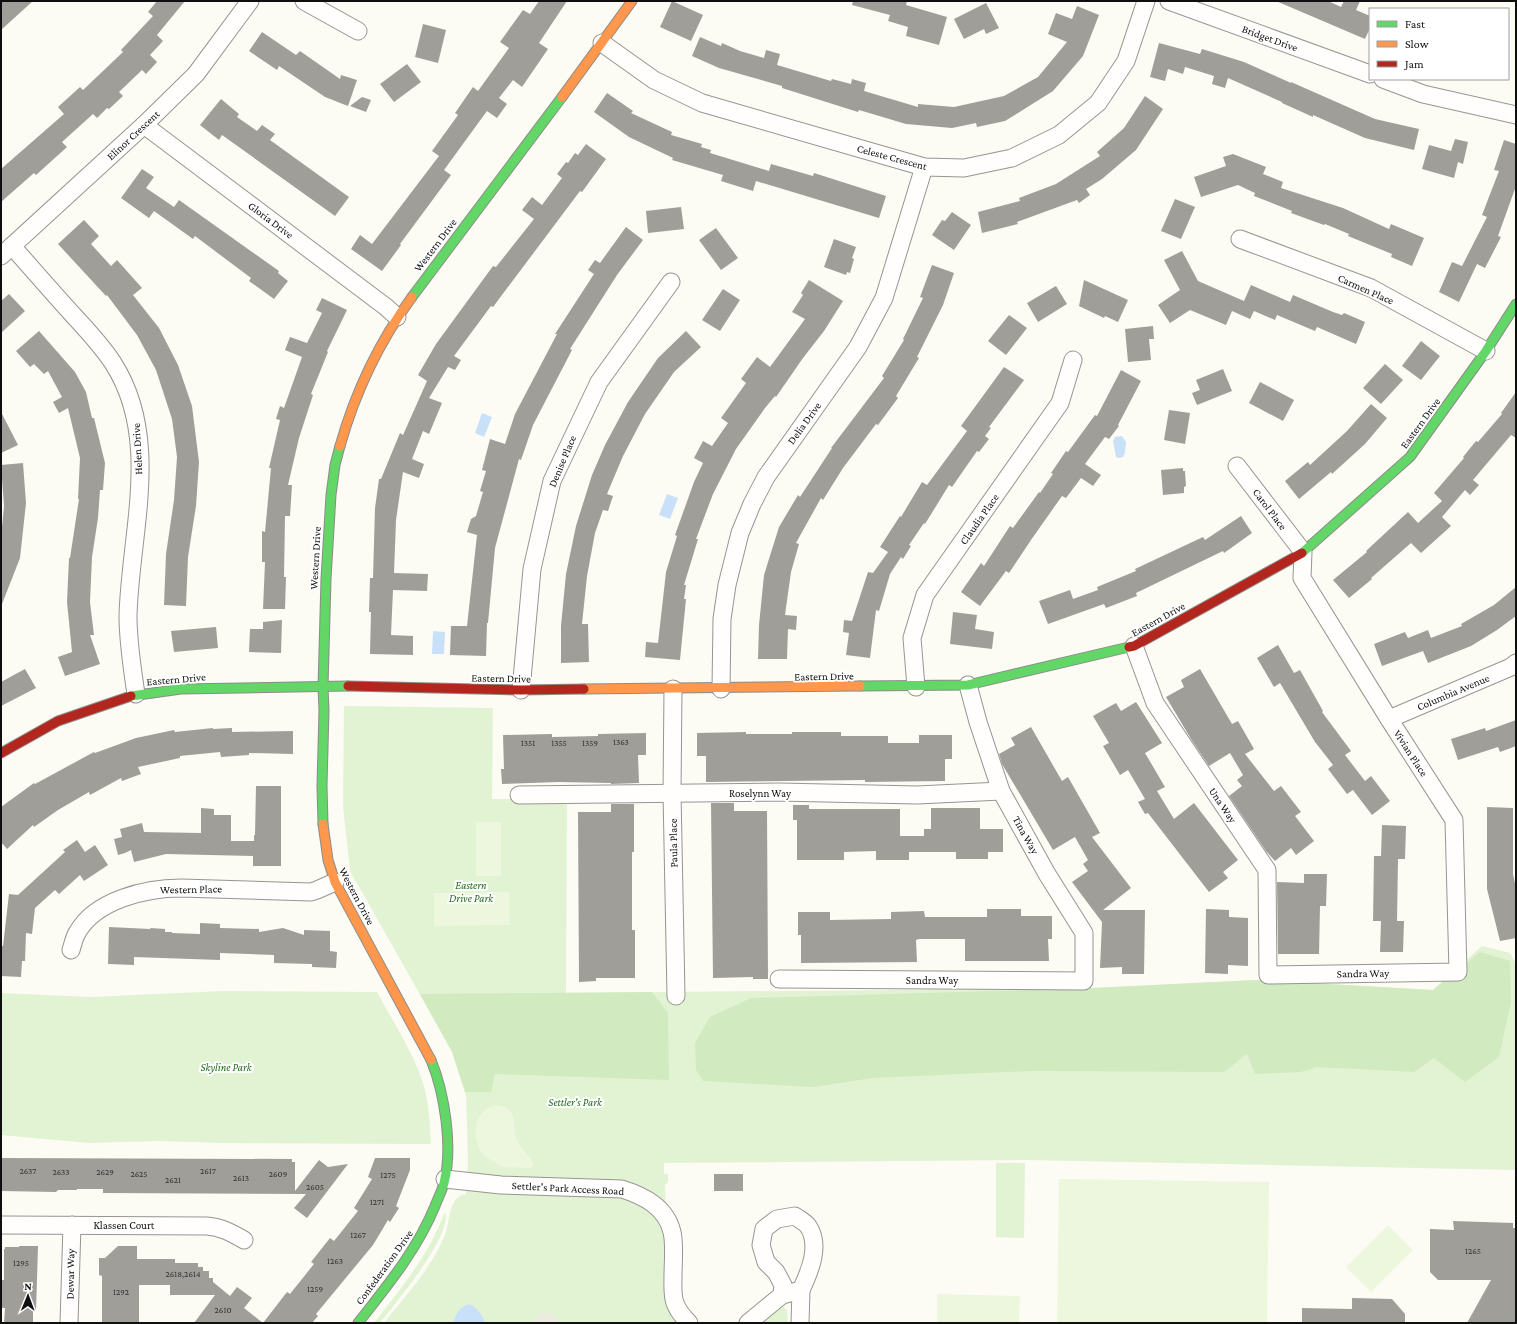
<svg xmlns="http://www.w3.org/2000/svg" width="1517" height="1324" font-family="'Crimson Pro',serif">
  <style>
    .green { fill: #e2f3d3 }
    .forest { fill: #d1eac0 }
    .pitch { fill: #ecf7dd }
    .plaza { fill: #ecebdf }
    .water { fill: #c9e1f8 }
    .building { fill: #a09e99 }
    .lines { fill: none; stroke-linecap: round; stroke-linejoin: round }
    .street-casing { stroke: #969592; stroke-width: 19 }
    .fast-casing { stroke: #8c8c89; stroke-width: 11 }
    .slow-casing { stroke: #8c8c89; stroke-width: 11 }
    .jam-casing { stroke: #8c8c89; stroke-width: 11 }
    .street { stroke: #fffefd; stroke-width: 17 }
    .fast { stroke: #63d668; stroke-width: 9 }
    .slow { stroke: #ff974d; stroke-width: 9 }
    .jam { stroke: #b3261e; stroke-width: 9 }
    .labels { text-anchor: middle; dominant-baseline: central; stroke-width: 4; stroke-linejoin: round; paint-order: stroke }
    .number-label { font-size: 9px; fill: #333332 }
    .street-label { font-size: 11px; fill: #0f0f0f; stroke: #fff }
    .park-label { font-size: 11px; font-style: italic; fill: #216a1b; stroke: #fff }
  </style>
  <rect width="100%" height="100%" fill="#fcfbf4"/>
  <g class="green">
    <path d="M344,706L493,708L492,799H567L566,993L1093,988L1256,980L1433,990L1482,946L1510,953L1516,964V1170L1026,1160L664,1163V1174H668V1182L665,1185L667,1255L680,1323H384C405,1296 431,1269 444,1237C451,1223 447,1197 466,1194L468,1162L466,1095L452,1051L350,871L343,806Z"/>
    <path d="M224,991L377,992C393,1022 414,1053 424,1086C429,1105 430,1124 431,1144L225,1143L157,1141L89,1143L1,1135V993L91,997Z"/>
    <path d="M996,1163H1025L1024,1238L996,1237Z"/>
    <path d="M445,1212C453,1236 395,1303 380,1323H374C402,1287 428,1256 445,1212Z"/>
    <path d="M780,1307H783L787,1310L788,1323H760Z"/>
  </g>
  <g class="forest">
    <path d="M1480,952L1510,961L1511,1002L1499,1057L1465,1082L1434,1058L1414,1072L1316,1067L1301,1072L1255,1074L1247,1054L1224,1072L1032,1071L873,1078L813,1087L703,1081L696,1070L695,1043L710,1017L751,998L1093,988L1256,980L1433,990Z"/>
    <path d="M652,992L668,1013L669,1080L495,1074L491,1092H465L452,1052L420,994Z"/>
  </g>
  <g class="pitch">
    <rect x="476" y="822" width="25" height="54"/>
    <path d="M509,892L510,925L434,926V893Z"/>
    <path d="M496,1105C521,1108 510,1126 518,1142C522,1149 528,1156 533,1162V1167L530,1168L503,1167L484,1156L479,1149L475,1134L477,1122L480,1115L487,1108Z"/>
    <path d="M1059,1179L1269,1182L1267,1323H1057Z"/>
    <path d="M1388,1225L1413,1250L1371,1292L1346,1267Z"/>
    <path d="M937,1294L1020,1296L1019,1323H937Z"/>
  </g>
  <path class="plaza" d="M543,1312L552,1314L555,1317L558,1323H532L535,1317Z"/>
  <g class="water">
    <path d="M482,413L492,417L484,437L475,433Z"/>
    <path d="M1122,436L1126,442L1125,453L1123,457L1119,458L1116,457L1113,441L1115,437Z"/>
    <path d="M667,494L678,498L670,519L659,515Z"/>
    <path d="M433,631L445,632L444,654H432Z"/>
    <path d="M469,1304C478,1308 482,1314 485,1323H453C456,1314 459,1307 469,1304Z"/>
  </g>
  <g class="building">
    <path d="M1,1H33L1,30Z"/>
    <path d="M157,1H185L157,35L163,41L150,55L157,62L146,74L142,70L119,92L123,96L109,109L107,108L97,118L93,114L62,142L67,147L36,175L34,173L1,202V169L64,114L58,107L80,87L83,90L123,52L121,50L153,16L148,12Z"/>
    <path d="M539,1H567L539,43L548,49L522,87L513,80L499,98L507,104L497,118L487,111L444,170L451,175L400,244L401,245L382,271L351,249L360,235L372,244L439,156L432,151L458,115L455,113L473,87L478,91L509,48L500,42L523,10L530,14Z"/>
    <path d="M672,1L703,15L691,41L660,27Z"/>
    <path d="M853,1H907L906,5L947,17L939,45L906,36L908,27L888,21L890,15L852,5Z"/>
    <path d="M1276,1H1328L1341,7L1344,1H1360L1356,10L1370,16V28L1365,39Z"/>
    <path d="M986,3L999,28L986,34L984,29L964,39L954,19Z"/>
    <path d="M1077,6L1099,15L1083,56L1053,91L1005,121L977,127L976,123L952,128L906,124L859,110L858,112L782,88V86L719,68L692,56L700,37L721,46L722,43L740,51L764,58L766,50L780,54L777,65L831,81L832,79L851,84L852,79L866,83L864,91L918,107V104L954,107L1004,96L1038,77L1067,42L1048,34L1056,13L1072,19Z"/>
    <path d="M423,24L446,30L438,63L415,57Z"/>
    <path d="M262,32L296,55L300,51L340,79L341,75L357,80L348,106L325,97L279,66L277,70L249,51Z"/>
    <path d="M1159,43L1200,54L1202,49L1244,62L1291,83V82L1375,119L1419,129L1414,150L1365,138L1313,115V117L1282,103V102L1228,78L1225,88L1212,84L1214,76L1185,67L1183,74L1168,69L1165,81L1150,77Z"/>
    <path d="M407,64L421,82L394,102L380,84Z"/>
    <path d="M607,93L633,111L631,113L672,132L671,135L702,144L701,147L711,150L710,153L769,171L771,164L813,176L814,173L886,196L879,218L756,181L753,191L721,181L723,175L672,160L673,158L629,137L594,112Z"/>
    <path d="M1145,96L1163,109L1136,150L1102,179L1086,189L1090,195L1079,203L1077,200L1017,222L1018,224L982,233L978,212L1020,201L1019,198L1056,184L1100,156L1097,152L1124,128Z"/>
    <path d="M362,97L371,100L366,112L350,106Z"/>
    <path d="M221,99L239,114L237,117L257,131L262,125L275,134L270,140L349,197L335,216L222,135L219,140L200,125Z"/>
    <path d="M1455,139L1468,142L1463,164L1458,162L1454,178L1422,169L1429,145L1451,151Z"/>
    <path d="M1504,140L1516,144V186L1498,236L1501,237L1485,268L1477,264L1459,302L1439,292L1452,262L1462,266L1487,217L1482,215L1499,171L1494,170Z"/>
    <path d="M586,144L606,159L582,192L580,191L493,307L491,306L454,356L461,360L455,370L448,367L429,398L442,403L429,434L423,431L412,459L424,464L419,478L403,472L396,520L394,573L428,574L427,591L393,590L391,635L413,636V655L370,654L371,612H369L370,578H373L375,508L379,479H381L400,433L403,435L427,381L418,375L436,344L493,266L496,267L534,219L522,210L532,197L542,205L562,178L557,174L566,162L568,163L575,153L578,155Z"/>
    <path d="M1233,154L1266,167L1263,174L1283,182L1281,188L1343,208L1389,229L1391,224L1424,238L1412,266L1391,257L1392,254L1348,236L1349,234L1325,224L1324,225L1291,213L1292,211L1254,196L1255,193L1238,185L1201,197L1194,177L1226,166L1223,157Z"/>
    <path d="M142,169L154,177L146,188L174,207L179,200L279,271L278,273L288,281L274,299L249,281L251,278L195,236L193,239L154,211L149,218L121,198Z"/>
    <path d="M1175,199L1195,207L1181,239L1161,231Z"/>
    <path d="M681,207L684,229L648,233L646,211Z"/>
    <path d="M952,212L971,225L954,250L932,235L942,220L945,221Z"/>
    <path d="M84,220L99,236L91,244L111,266L117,260L142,288L133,295L159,328L178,365L192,406L199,462L196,506L188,557L186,606L164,605L166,554L174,500L177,457L172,419L156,370L137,335L107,295L106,296L58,244Z"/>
    <path d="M626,227L643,240L617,275L570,349L572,350L533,425L521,460L519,459L495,548L488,623H487L486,656L450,655L451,626H467L477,535L467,532L471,519L476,516L483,492L480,491L486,471L482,470L490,439L505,444L515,414L557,334H555L594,274L588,270L595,260L600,263Z"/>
    <path d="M716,228L738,258L721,270L699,240Z"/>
    <path d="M834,239L856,247L852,258L854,259L850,273L847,272L846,275L824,267Z"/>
    <path d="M1182,251L1198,281L1244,301L1251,285L1290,302L1293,295L1333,312L1342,315L1344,313L1365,322L1356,344L1317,327L1315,331L1277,315L1275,320L1254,311L1250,319L1232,311L1226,325L1190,310L1170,323L1158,305L1180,290L1164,260Z"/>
    <path d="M932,265L954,273L943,305L917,357L919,358L896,396L898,398L878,425L876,424L843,468L823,500L821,498L796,543L799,544L791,572L785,615L797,616L796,630L788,629L787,659H758L759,625L764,575L779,527L798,495L800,497L832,448H831L884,378L882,376L904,340L903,339L923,298L920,297Z"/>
    <path d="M809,280L843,301L824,331L803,358L776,397L775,396L765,408L736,449L713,494L696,539H698L684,585H686L684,599H686L680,660L645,657L646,642L658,643L666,572L677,536L675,535L694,482L703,463L694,458L703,441L712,446L728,423L721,418L746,383L741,379L757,357L770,367L805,319L792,312L803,295L801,293Z"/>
    <path d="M1084,280L1128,300L1118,322L1105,316L1104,318L1079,306Z"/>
    <path d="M1056,286L1067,304L1038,322L1027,303Z"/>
    <path d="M723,289L740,300L720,331L702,320Z"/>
    <path d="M9,294L25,311L1,333V301Z"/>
    <path d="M322,298L347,310L327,351L328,352L311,394L313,395L299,438L288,485H292L290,516H285L284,577H286L285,609H263L265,562H262V531L265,532L271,468H269L280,420L276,419L280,406L284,408L302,357L285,350L290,337L307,343L322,313L316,310Z"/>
    <path d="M1009,315L1027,328L1006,355L988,341Z"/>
    <path d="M1153,326L1154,339H1149L1151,360L1128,362L1125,329Z"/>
    <path d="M39,331L75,372L86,392L92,418H94L105,463L103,490H100L98,518L92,557L90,602L94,635H90L100,664L65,676L58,657L72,652L67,602L69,558H70L79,499H78L80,458L68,408L59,413L53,402L62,397L48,371L44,374L34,364L30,367L16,351Z"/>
    <path d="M686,331L701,347L674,372L645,414L623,456L607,494L613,496L608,511L603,510L595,533L587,576L582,624H588L589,662L561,663V626L566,574L576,526L592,475L605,445L628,402L658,358Z"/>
    <path d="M1421,341L1440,356L1421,380L1402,366Z"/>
    <path d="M1385,364L1403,380L1381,404L1363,388Z"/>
    <path d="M1004,367L1024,380L989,427L991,428L985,436L989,439L979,452L977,451L952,487L949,485L925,524L924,523L909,545L911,546L903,559L901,557L890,574L879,611L876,610L870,658L846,655L849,633L843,632L844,620L852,621L868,572L873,573L888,552L880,547L900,516L901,517L922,482L927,485L967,431L961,426Z"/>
    <path d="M1223,369L1232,391L1197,405L1192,393L1200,390L1196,380Z"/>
    <path d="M1121,370L1141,381L1118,425L1119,426L1109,439L1105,437L1085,464L1101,475L1093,486L1081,478L1066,498L1062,496L1031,540L1009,573L1006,571L980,606L961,592L981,563L984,566L1010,526L1013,528L1039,492L1040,493L1053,474L1051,473L1066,451L1068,452L1095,415L1097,416Z"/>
    <path d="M1260,382L1294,400L1283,421L1249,403Z"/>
    <path d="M1516,392V438L1511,435L1473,480L1479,485L1470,495L1465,490L1442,517L1451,526L1421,553L1411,543L1371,578L1372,579L1349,598L1333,580L1367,552L1366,551L1408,512L1418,523L1442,501L1434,493L1464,458L1463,457L1476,441L1478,442L1502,414L1501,413Z"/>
    <path d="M1371,404L1387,418L1365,444L1332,474L1331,472L1299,499L1285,481L1308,462L1310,465L1347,431Z"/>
    <path d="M1169,410L1190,413L1185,444L1164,440Z"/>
    <path d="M1,412L18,445L1,453Z"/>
    <path d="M23,463L26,503L20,558L2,604L1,538L4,506L1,465Z"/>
    <path d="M1183,468V471H1185L1186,486L1184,487V493L1163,495L1161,470Z"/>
    <path d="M1241,516L1252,533L1224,553L1223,551L1136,593L1137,596L1106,608L1104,604L1048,624L1039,601L1070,590L1073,599L1098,590L1097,587L1136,571L1135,569L1203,537L1205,540Z"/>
    <path d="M1516,587V616L1497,630L1471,646L1428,663L1423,651L1382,666L1374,644L1405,632L1408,638L1428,630L1431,638L1462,626L1461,624L1494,605Z"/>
    <path d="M953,612L977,615L975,629L994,632L992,649L950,644Z"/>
    <path d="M282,620L281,653L249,652L250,629H263V622Z"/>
    <path d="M216,627L218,648L174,652L171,631Z"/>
    <path d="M1278,645L1294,673L1300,670L1323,711L1322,712L1351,751L1345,755L1365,781L1371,776L1390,801L1372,815L1353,790L1347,794L1328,769L1333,765L1315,742L1280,683L1274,687L1257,658Z"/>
    <path d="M25,669L36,688L1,706V682Z"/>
    <path d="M1200,669L1232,724L1238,721L1254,749L1245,754L1274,791L1281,786L1301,812L1295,816L1314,841L1296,855L1291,848L1275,861L1266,851L1229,796L1242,786L1237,780L1243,775L1230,753L1209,766L1191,739L1166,697L1184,687L1181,680Z"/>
    <path d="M1136,702L1162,743L1145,753L1165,787L1157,791L1174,819L1194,803L1238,860L1223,872L1228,878L1209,892L1148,813L1145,814L1138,802L1145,799L1128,770L1120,775L1103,746L1109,743L1093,716L1116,703L1121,711Z"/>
    <path d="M1516,720V746L1500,752L1498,747L1458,760L1451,739L1485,728L1486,731Z"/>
    <path d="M1031,727L1062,781L1068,777L1100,833L1092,837L1131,888L1103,910H1145L1144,974H1122V967L1100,968L1102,922L1072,882L1088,871L1083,864L1088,860L1075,837L1053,850L1002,764L999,754L1015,745L1011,738Z"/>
    <path d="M213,728V729L232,728V732L293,731V754L249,753V755L221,757L220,752L180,756V758L138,767L141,774L122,781L121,778L90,795L89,792L58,810L34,827L33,825L7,849L1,842V807L34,783L35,784L94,752L95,753L136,738L174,730L175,732Z"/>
    <path d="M746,732V734H792V732H841V736H888V743H919V735H952V759H945V781L865,782V780L706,782V756H697V733Z"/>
    <path d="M646,733V755H638L639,783L611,784V783L559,782L502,784L501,769H504L503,735L552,734V737L598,736V734Z"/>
    <path d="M256,786H281V866H253V856L166,854L134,862L131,850L125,853L118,855L114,839L122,837L120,829L142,823L144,832L201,833V808L214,809V815H231V841H254V835H255Z"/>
    <path d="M711,803H734V811H767L768,979H753V977L713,978Z"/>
    <path d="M611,804H634V852H632V930H635V978H596V981L579,982L578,812H611Z"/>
    <path d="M793,805H809V809H900V836H924V829H931V808H980V829H1003V852H988V859H956V852H909V860H876V851L844,852V860H797V820H793Z"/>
    <path d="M1487,807L1513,808V874L1516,888V938L1500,941L1487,889Z"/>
    <path d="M1382,825L1406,826L1405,859H1398L1397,921H1404L1403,952H1380L1381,921H1373L1374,856H1381Z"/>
    <path d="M77,840L85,852L95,845L108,865L84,881L80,875L59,894L55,890L35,908L32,934L26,933L25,961H22L21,977L1,976V946H3L9,894L18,895L65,852L63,850Z"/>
    <path d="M1304,874H1327L1326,906H1320L1319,954H1278L1277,882L1304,883Z"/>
    <path d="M987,909H1021V916H1052V939H1048L1049,961H965V939H919L916,940L917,962L801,963V935H798V912H830V920L891,919V912L924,911L925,917H987Z"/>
    <path d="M1206,909L1229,910V917L1248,918V966L1228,965V974L1205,973Z"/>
    <path d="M200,923L220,924V928L259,929V932L283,928L304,935V930L330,931V951L337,952L336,968L312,967V964L274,963V955L220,953V960L134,957V965L108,964L109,927L150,929L151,930L150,928L165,929V932H172V933L200,934Z"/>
    <path d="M1,1158L292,1159V1162H295V1191L319,1160L328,1167L348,1164L307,1218L294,1208L306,1194L103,1193V1189H77V1190H58L56,1192L1,1191Z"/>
    <path d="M375,1158H410V1170L396,1206L399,1208L390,1222L388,1220L373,1245L316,1314L318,1316L312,1323H194L215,1295H170V1285H139V1323H102V1276L99,1275V1258H105L118,1246H137V1259H175V1263H198V1267H203V1271H209V1278H213V1282L230,1296L237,1287L252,1298L244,1308L263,1323L287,1292L290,1294L314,1264L311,1262L330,1238L334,1241L358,1211L354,1208L372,1179L368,1177Z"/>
    <rect x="714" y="1174" width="29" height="17"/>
    <path d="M1453,1221L1513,1223V1228H1516V1323H1467L1491,1280H1438L1430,1272V1229L1454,1230Z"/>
    <path d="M19,1246H38L36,1312H33V1323H4L5,1308H1V1280H4V1249H5V1247H19Z"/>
    <path d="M1352,1298L1392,1299L1405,1314V1323H1302V1308L1352,1309Z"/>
  </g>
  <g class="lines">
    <defs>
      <g id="street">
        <path d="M304,1L358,31"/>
        <path d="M1169,1L1370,74"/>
        <path d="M602,43L654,80L702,103L924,167L964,168L1012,158L1059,135L1098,103L1126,61L1146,1"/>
        <path d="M1383,79L1423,94L1516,115"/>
        <path d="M144,125L386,307L397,317"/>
        <path d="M1240,239L1371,288L1486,351"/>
        <path d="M12,246C33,270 53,293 74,316C88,331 102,346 113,363C162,439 130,533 128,616C128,642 132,668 136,694"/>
        <path d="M1,256L144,125L196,74L250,1"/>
        <path d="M1134,646L1155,703L1267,870L1268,975L1458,972L1454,820L1389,719L1302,578L1303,552L1237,466"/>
        <path d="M916,687L912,638L925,595L1060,403L1073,360"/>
        <path d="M673,689L672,793L676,996"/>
        <path d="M721,689L722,619L727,585L740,533L752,504L766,477L858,347L884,298L924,167"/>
        <path d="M521,690L532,569L552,481L599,382L671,282"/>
        <path d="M1389,719L1511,667L1516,663"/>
        <path d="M519,795L779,792L917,795L1001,791"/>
        <path d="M71,950C73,944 74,938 77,933C95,900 146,888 181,888L311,892L317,890L335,882"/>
        <path d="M779,979L1084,981V933L1047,874L1001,791L978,722L968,685"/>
        <path d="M445,1179L501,1185L622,1189C644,1196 666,1207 672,1232C675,1244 673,1263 673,1275C673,1284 672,1295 675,1303C678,1311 683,1317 689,1323"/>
        <path d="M1,1225L207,1226C221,1227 232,1233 244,1240"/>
        <path d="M69,1323L72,1225"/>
        <path d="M748,1323L782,1295L801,1290C810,1271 821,1245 808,1226C805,1222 799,1219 795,1216L777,1219L764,1229L761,1245L766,1262L776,1272L783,1285L782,1295"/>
        <path d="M800,1323L801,1290"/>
      </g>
      <g id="fast">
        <path d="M412,297L562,97"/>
        <path d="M1302,553L1410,457L1486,351L1516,304"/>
        <path d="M860,686L968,685L1129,647"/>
        <path d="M131,696L181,689L348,686"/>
        <path d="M323,824L322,786L324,710L323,687L326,579L331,495L335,465L340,446"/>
        <path d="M358,1323C387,1286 417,1250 435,1206C438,1198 442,1191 444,1183C453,1148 445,1094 431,1060"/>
      </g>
      <g id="slow">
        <path d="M562,97L632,1"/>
        <path d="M340,446C355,393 379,342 412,297"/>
        <path d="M584,689L860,686"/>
        <path d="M323,824L328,860L335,882L431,1060"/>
      </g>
      <g id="jam">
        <path d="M1129,647L1134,646L1302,553"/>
        <path d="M348,686L521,690L584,689"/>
        <path d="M1,753L58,721L131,696"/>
      </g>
    </defs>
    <use href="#street" class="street-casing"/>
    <use href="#fast" class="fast-casing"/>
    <use href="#slow" class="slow-casing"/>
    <use href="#jam" class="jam-casing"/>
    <use href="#street" class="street"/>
    <use href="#fast" class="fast"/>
    <use href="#slow" class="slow"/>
    <use href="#jam" class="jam"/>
  </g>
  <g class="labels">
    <g class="number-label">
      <text x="621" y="742">1363</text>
      <text x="528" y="743">1351</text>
      <text x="559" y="743">1355</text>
      <text x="590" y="743">1359</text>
      <text x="28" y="1171">2637</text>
      <text x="208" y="1171">2617</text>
      <text x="61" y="1172">2633</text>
      <text x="105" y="1172">2629</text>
      <text x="139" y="1174">2625</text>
      <text x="278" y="1174">2609</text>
      <text x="388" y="1175">1275</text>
      <text x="241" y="1178">2613</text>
      <text x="173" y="1180">2621</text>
      <text x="315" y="1187">2605</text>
      <text x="377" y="1202">1271</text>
      <text x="358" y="1235">1267</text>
      <text x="1473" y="1251">1265</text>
      <text x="335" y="1261">1263</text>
      <text x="21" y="1263">1295</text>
      <text x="183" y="1274">2618,2614</text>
      <text x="315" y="1289">1259</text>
      <text x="121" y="1292">1292</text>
      <text x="223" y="1310">2610</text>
    </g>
    <g class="street-label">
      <text transform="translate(1270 38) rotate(20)">Bridget Drive</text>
      <text transform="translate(133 135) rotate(-43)">Elinor Crescent</text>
      <text transform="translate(892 157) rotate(15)">Celeste Crescent</text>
      <text transform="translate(271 220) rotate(37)">Gloria Drive</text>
      <text transform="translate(435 245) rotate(-53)">Western Drive</text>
      <text transform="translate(1366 289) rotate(24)">Carmen Place</text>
      <text transform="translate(804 423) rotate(-54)">Delia Drive</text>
      <text transform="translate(1420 423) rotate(-54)">Eastern Drive</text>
      <text transform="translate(137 449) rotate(-93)">Helen Drive</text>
      <text transform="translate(562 461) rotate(-67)">Denise Place</text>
      <text transform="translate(1270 509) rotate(53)">Carol Place</text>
      <text transform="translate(979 519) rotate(-55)">Claudia Place</text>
      <text transform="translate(315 558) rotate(-87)">Western Drive</text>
      <text transform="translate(1158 619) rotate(-29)">Eastern Drive</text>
      <text transform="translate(824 676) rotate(-1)">Eastern Drive</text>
      <text transform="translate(501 678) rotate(1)">Eastern Drive</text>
      <text transform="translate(176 679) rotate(-5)">Eastern Drive</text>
      <text transform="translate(1453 692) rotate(-23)">Columbia Avenue</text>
      <text transform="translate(1411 753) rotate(57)">Vivian Place</text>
      <text x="760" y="793">Roselynn Way</text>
      <text transform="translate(1223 805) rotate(56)">Una Way</text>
      <text transform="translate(1026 835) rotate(61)">Tina Way</text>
      <text transform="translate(673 843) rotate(-91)">Paula Place</text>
      <text transform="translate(191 889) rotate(-1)">Western Place</text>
      <text transform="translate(357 896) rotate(62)">Western Drive</text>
      <text transform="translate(1363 973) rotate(-1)">Sandra Way</text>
      <text x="932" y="980">Sandra Way</text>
      <text transform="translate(568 1188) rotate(3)">Settler's Park Access Road</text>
      <text x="124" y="1225">Klassen Court</text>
      <text transform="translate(384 1267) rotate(-54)">Confederation Drive</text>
      <text transform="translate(70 1274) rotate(-89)">Dewar Way</text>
    </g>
    <g class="park-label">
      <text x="471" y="885">Eastern<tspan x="471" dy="13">Drive Park</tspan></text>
      <text x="226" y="1067">Skyline Park</text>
      <text x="575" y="1102">Settler's Park</text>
    </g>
  </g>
  <rect width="1517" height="1324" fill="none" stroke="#0f0f0f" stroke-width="4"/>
  <rect x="1369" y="8" width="140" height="72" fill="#ffffff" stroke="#9f9f9f"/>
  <rect x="1377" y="21" width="20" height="6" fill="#63d668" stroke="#9f9f9f"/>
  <text x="1405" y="28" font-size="12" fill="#0f0f0f">Fast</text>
  <rect x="1377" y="41" width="20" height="6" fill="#ff974d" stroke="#9f9f9f"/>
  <text x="1405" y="48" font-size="12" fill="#0f0f0f">Slow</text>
  <rect x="1377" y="61" width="20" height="6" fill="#b3261e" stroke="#9f9f9f"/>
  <text x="1405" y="68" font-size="12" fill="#0f0f0f">Jam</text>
  <g transform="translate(28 1296) rotate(1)" stroke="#ffffff" stroke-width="3" paint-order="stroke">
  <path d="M0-3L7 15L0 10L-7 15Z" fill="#0f0f0f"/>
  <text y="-6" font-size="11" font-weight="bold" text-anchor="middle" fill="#0f0f0f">N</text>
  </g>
</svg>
